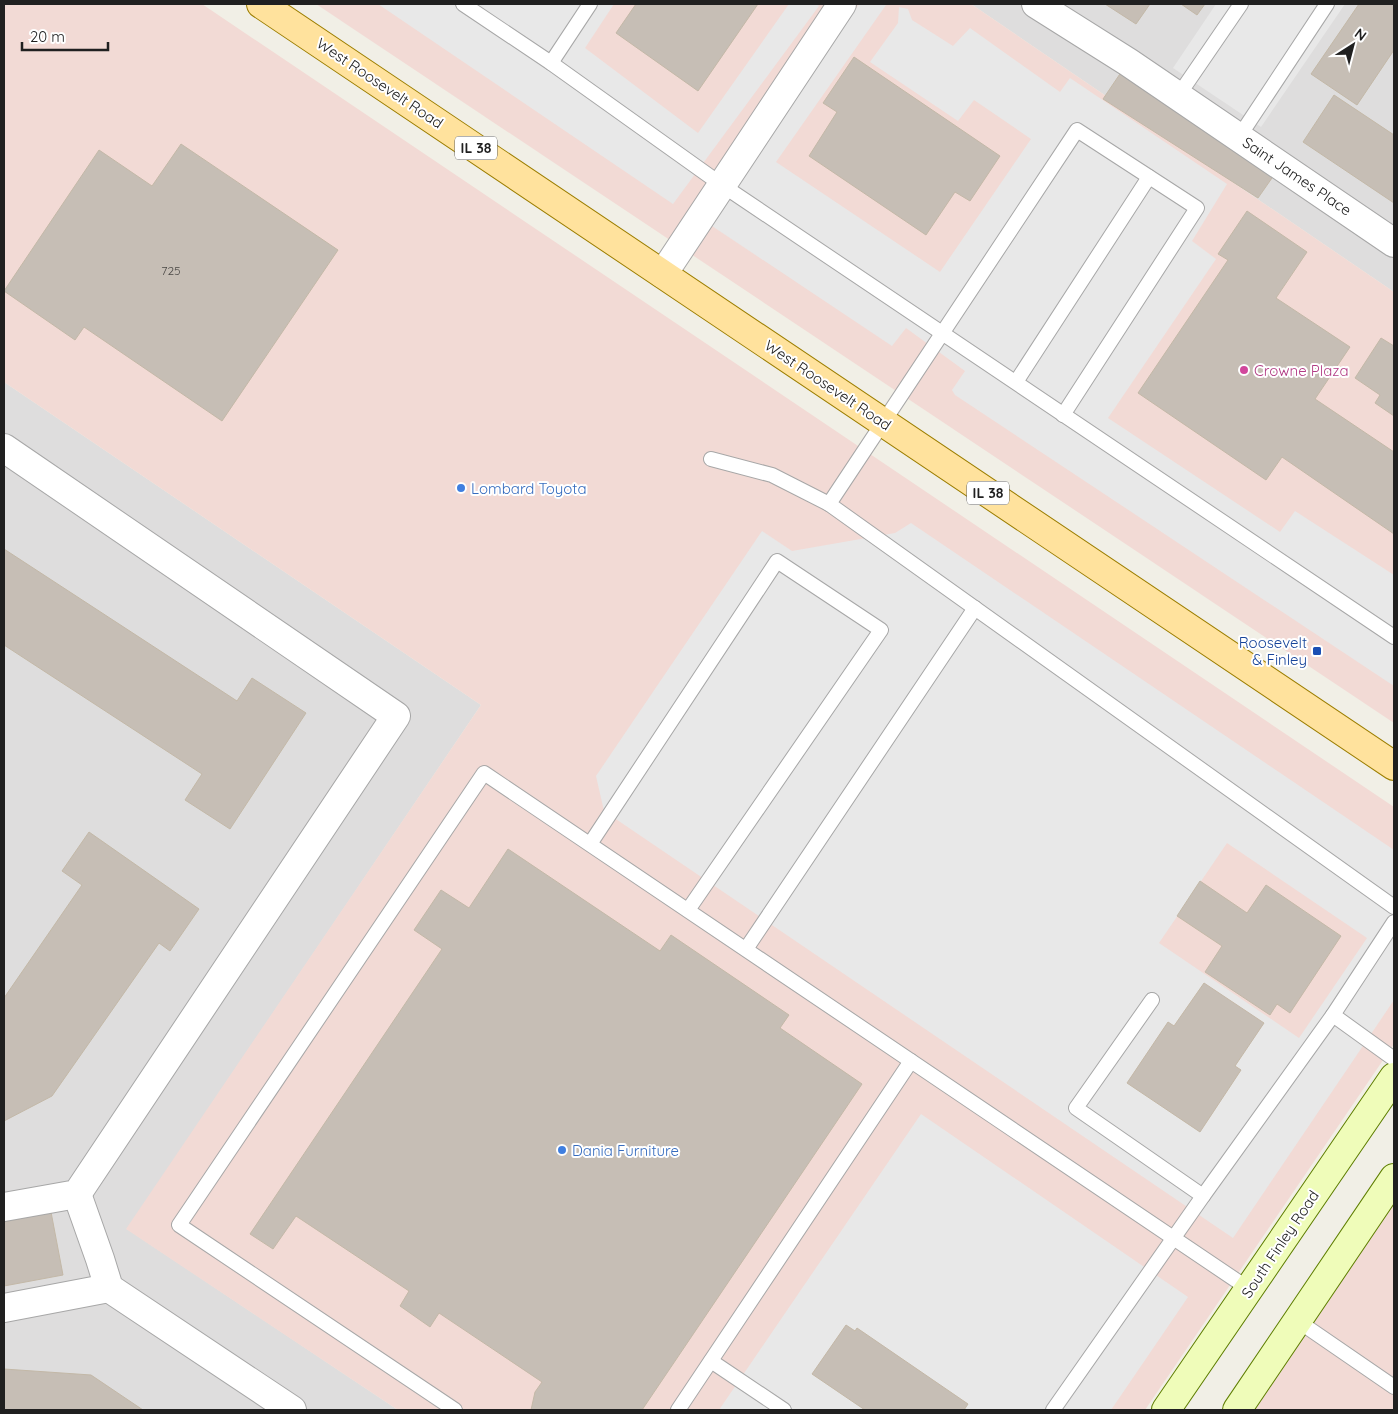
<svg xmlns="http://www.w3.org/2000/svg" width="1398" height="1414" font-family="Quicksand,sans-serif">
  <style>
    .residential { fill: #dedddd }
    .commercial { fill: #f2dad5 }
    .parking { fill: #e8e8e8; fill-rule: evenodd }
    .building { fill: #c6beb5; stroke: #c3b8a7 }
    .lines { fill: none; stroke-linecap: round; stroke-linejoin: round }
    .lane-casing { stroke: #a7a7a7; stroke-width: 16 }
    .street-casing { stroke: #a7a7a7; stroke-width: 30 }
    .secondary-casing { stroke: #5e7e00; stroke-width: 30 }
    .primary-casing { stroke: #9c7e00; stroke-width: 30 }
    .lane { stroke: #fff; stroke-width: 14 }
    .street { stroke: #fff; stroke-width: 28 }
    .secondary { stroke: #effcb9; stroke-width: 28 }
    .primary { stroke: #ffe29d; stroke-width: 28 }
    .hotel-dot { fill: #d1479c; stroke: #fff; stroke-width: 2 }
    .shop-dot { fill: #3f7fe0; stroke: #fff; stroke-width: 2 }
    .transit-dot { fill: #1a4fb4; stroke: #fff; stroke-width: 2 }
    .labels { text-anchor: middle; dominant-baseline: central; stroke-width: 4; stroke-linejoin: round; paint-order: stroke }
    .number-label { font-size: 12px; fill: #4a4845 }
    .shield { fill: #fff; stroke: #636363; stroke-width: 1 }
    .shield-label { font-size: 14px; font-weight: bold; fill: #202020 }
    .street-label { font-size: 15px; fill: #202020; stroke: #fff }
    .hotel-label { font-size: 15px; fill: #b23c85; stroke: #fff; text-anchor: start }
    .shop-label { font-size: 15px; fill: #366cbe; stroke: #fff; text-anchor: start }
    .transit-label { font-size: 15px; fill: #164399; stroke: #fff; text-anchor: end }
  </style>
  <rect width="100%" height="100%" fill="#f1efe6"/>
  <g class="residential">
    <path d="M971,4H1394V292Z"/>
    <path d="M4,382L481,705L127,1229L398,1410H4Z"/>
  </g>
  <g class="commercial">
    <path d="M4,4H202L1394,807V1044L1145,1410H398L126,1229L481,705L4,382Z"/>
    <path d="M316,4H971L1394,292V723Z"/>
    <path d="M1394,1202V1410H1254Z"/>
  </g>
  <g class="parking">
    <path d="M378,4H614L585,48L698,133L789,4H816L819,6L673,204Z"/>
    <path d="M859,4L886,5L776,162L940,272L1031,139L974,100L958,121L870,62L898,23L899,7L908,9L912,20L953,46L970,28L1060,92L1070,78L1227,184L1192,241L1216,259L1108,418L1280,532L1295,511L1394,575V686L955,395L952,390L965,371L906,328L892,346L709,224Z"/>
    <path d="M1216,4H1345L1261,127L1173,68Z"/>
    <path d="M911,523L1394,850V1000L1233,1238L604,811L596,776L762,531L792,551L895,533ZM1227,843L1367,938L1299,1038L1159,943ZM1204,983L1264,1023L1235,1066L1241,1070L1200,1132L1127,1083L1168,1022L1174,1026Z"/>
    <path d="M921,1114L1188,1297L1111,1410H964L968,1404L857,1328L855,1331L846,1325L812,1374L865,1410H719Z"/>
  </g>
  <g class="building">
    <path d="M636,4H758L698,91L616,33Z"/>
    <path d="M1105,4H1150L1136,24Z"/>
    <path d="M1181,4H1205L1197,15Z"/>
    <path d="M1359,4H1394V50L1357,105L1311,74Z"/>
    <path d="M854,57L1000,156L970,201L955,192L926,235L809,156L837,112L823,103Z"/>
    <path d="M1126,65L1279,168L1258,198L1103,99Z"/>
    <path d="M1334,95L1394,135V203L1303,142Z"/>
    <path d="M181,144L338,250L222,421L84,327L75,340L4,291L99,150L152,186Z"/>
    <path d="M1247,211L1307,252L1276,298L1350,347L1315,399L1394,452V534L1282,457L1266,480L1138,393L1228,260L1218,254Z"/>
    <path d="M1381,338L1394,346V416L1375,403L1380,395L1355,378Z"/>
    <path d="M4,549L237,701L252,678L306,713L230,829L185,800L202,774L4,645Z"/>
    <path d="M89,832L199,909L170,951L159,943L52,1096L4,1121V998L82,885L62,871Z"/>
    <path d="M508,849L660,951L671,935L789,1015L780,1028L862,1084L642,1410H531L535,1392L542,1382L439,1313L430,1327L400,1306L409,1291L296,1216L273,1249L250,1234L442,949L414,930L441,890L469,908Z"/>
    <path d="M1200,881L1247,913L1266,885L1341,936L1290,1013L1277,1004L1270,1015L1205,972L1222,946L1177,916Z"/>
    <path d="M1204,983L1264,1023L1235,1066L1241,1070L1200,1132L1127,1083L1168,1022L1174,1026Z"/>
    <path d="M51,1212L63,1275L4,1286V1222Z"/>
    <path d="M846,1325L855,1331L857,1328L968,1404L964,1410H865L812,1374Z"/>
    <path d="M4,1369L91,1375L143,1410H4Z"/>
  </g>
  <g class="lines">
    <defs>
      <g id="lane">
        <path d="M463,4L551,63L722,185L1394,637"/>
        <path d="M551,63L590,4"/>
        <path d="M1178,96L1241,4"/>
        <path d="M1239,137L1327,4"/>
        <path d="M1016,382L1149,177"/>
        <path d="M1063,415L1197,208L1077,130L829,504L1394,907"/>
        <path d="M711,459L772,475L829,504"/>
        <path d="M590,844L777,561L881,630L688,910"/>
        <path d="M1394,922L1333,1015L1394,1059"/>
        <path d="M746,949L975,608"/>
        <path d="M1152,1000L1076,1108L1203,1196L1333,1015"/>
        <path d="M1298,1321L1394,1387"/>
        <path d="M711,1361L784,1410"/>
        <path d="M455,1410L179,1225L484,773L1249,1289"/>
        <path d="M678,1410L911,1061"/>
        <path d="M1053,1410L1203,1196"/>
      </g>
      <g id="street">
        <path d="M1036,4L1128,62L1394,243"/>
        <path d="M663,274L842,4"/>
        <path d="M4,448L396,716L77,1194L4,1207"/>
        <path d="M77,1194L100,1259L109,1288L292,1410"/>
        <path d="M4,1308L109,1288"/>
      </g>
      <g id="secondary">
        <path d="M1166,1410L1394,1077"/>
        <path d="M1237,1410L1394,1178"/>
      </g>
      <path id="primary" d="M261,4L1394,766"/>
    </defs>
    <use href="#lane" class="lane-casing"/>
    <use href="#street" class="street-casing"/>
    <use href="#secondary" class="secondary-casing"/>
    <use href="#primary" class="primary-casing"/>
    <use href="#lane" class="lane"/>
    <use href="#street" class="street"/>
    <use href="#secondary" class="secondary"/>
    <use href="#primary" class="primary"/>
  </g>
  <circle class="hotel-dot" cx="1244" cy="370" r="5"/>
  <g class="shop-dot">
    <circle cx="461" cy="488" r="5"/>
    <circle cx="562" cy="1150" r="5"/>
  </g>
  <rect class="transit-dot" x="1312" y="646" width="10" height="10" rx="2.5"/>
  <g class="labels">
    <g class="number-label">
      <text x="171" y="270">725</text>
    </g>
    <g class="shield">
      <rect x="455" y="136.5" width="42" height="23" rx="4"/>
      <rect x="967" y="481.5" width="42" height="23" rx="4"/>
    </g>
    <g class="shield-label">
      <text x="476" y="148">IL 38</text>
      <text x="988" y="493">IL 38</text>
    </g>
    <g class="street-label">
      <text transform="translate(380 83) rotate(34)">West Roosevelt Road</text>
      <text transform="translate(1297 176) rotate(34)">Saint James Place</text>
      <text transform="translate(828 385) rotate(34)">West Roosevelt Road</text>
      <text transform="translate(1280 1244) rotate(-56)">South Finley Road</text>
    </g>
    <g class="hotel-label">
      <text x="1254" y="370">Crowne Plaza</text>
    </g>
    <g class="shop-label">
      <text x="471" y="488">Lombard Toyota</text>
      <text x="572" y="1150">Dania Furniture</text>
    </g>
    <g class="transit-label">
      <text x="1307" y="642">Roosevelt<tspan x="1307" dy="17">&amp; Finley</tspan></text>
    </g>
  </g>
  <rect width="1398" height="1414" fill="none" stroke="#202020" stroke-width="10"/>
  <g transform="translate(1353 45) rotate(36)" stroke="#ffffff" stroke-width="4" paint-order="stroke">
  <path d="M0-4L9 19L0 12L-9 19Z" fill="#202020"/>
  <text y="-8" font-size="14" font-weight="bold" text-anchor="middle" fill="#202020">N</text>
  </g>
  <path d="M22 42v8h86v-8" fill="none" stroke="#202020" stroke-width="2.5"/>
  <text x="30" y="42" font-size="15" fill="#202020" stroke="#ffffff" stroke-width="4" paint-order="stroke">20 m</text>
</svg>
